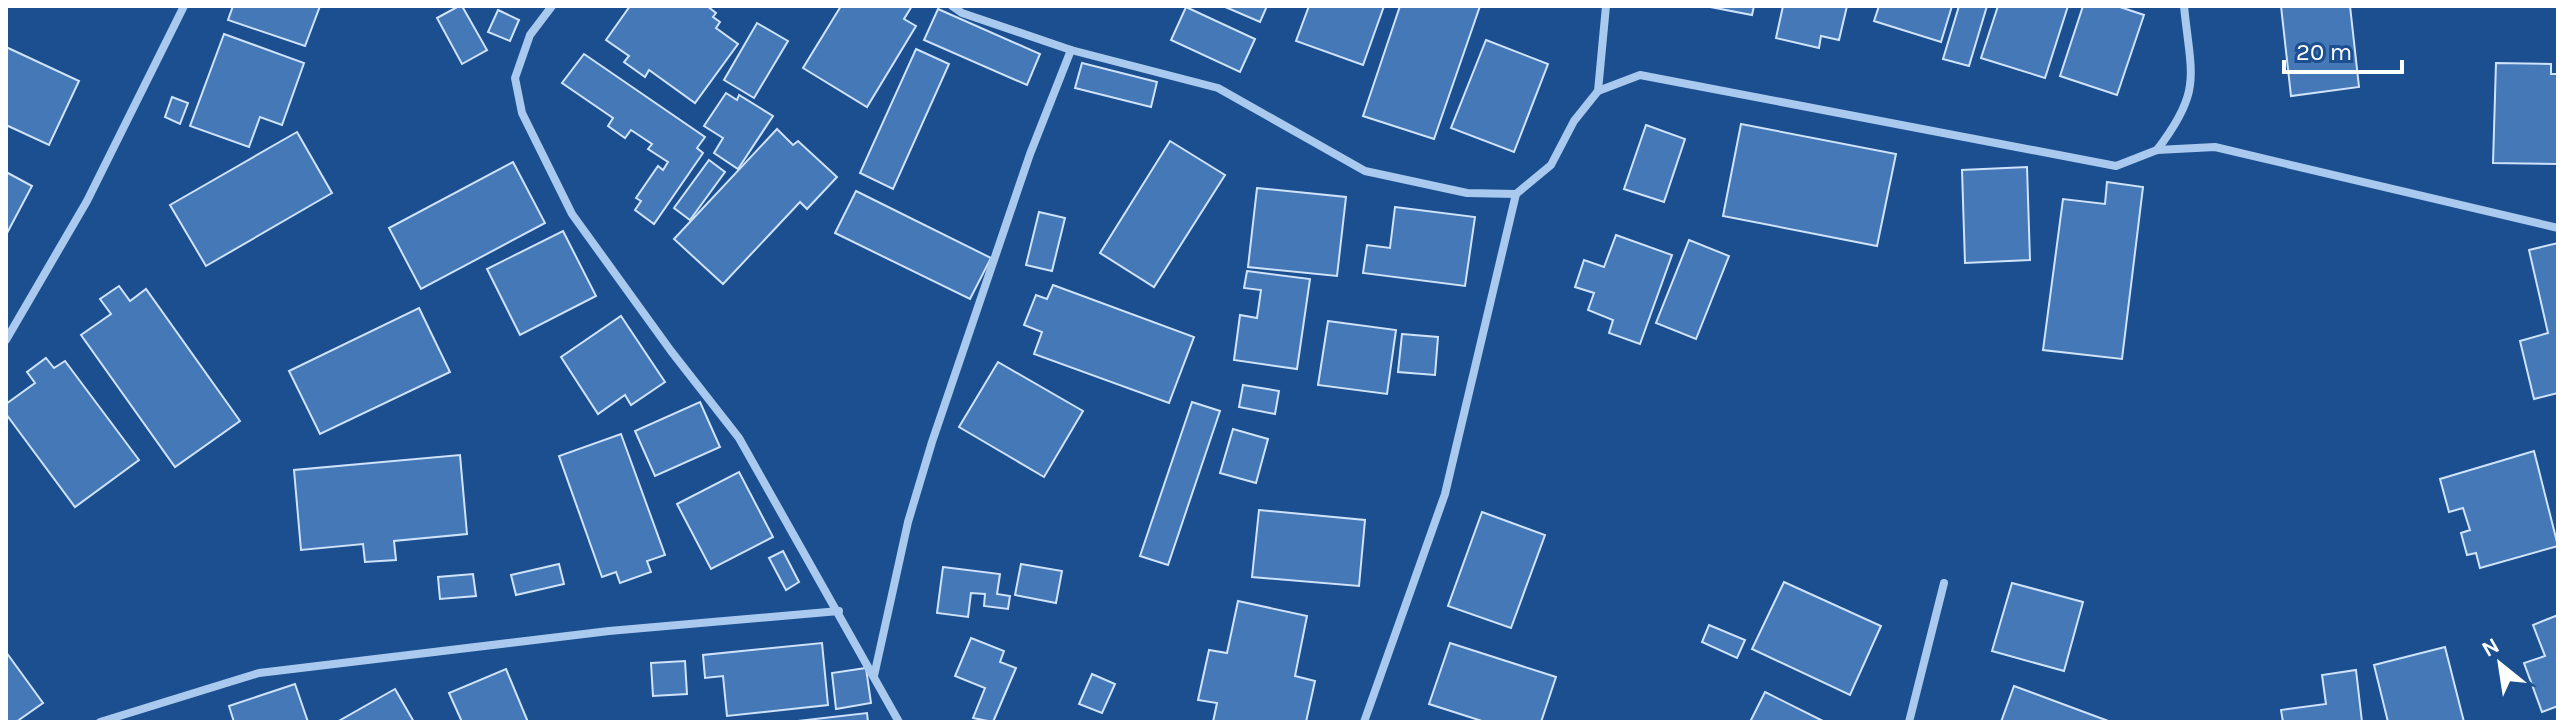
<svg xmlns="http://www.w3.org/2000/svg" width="2564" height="728" font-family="Karla,sans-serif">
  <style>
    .building { fill: #4478b7; stroke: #cfe3fa; stroke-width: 2 }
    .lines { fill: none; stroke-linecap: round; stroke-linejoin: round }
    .street { stroke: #a9c9ee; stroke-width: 8 }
  </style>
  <rect width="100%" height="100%" fill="#1b4f8f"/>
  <g class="building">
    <path d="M233,6H320L305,46L228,20Z"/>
    <path d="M459,6H462L487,50L462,64L437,18Z"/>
    <path d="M630,6H707L716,13L713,17L720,22L716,28L738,44L695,103L649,70L645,77L624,62L629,56L606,40Z"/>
    <path d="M841,6H912L904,19L916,26L867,107L803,68Z"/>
    <path d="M1223,6H1267L1260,22Z"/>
    <path d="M1309,6H1384L1363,65L1296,41Z"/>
    <path d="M1400,6H1480L1434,139L1363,116Z"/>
    <path d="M1705,6H1754L1752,15Z"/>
    <path d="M1783,6H1847L1839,40L1821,36L1819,48L1776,38Z"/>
    <path d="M1879,6H1952L1941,42L1874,21Z"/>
    <path d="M1959,6H1987L1969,66L1943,59Z"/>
    <path d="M1998,6H2068L2045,78L1981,58Z"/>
    <path d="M2083,6H2117L2144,15L2117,95L2060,76Z"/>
    <path d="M2281,6H2350L2359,87L2291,96Z"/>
    <path d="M1186,7L1255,39L1240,72L1171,40Z"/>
    <path d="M938,9L1040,54L1027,85L924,40Z"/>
    <path d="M498,10L519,20L510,41L488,32Z"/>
    <path d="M757,23L788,41L754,98L724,80Z"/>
    <path d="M224,34L304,63L282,125L260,117L249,147L190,126Z"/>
    <path d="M1486,40L1548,64L1514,152L1451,128Z"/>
    <path d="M6,47L79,81L49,145L6,125Z"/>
    <path d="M916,49L949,64L893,189L860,173Z"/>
    <path d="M584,54L705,137L697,148L703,153L654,224L635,210L641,201L636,198L658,166L663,170L668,162L648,149L652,144L631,130L625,138L608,126L613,118L562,83Z"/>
    <path d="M1082,63L1157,82L1151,107L1075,88Z"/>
    <path d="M2496,63L2551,64V74H2558V164L2493,163Z"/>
    <path d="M726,93L737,100L739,95L773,116L738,169L714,153L723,138L704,126Z"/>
    <path d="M172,97L188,103L180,124L165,117Z"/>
    <path d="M1741,124L1896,154L1877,246L1723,216Z"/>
    <path d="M1646,125L1685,139L1664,202L1624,189Z"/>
    <path d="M777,129L793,145L798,141L837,177L807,209L800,202L723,284L674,239Z"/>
    <path d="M297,132L332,193L206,266L170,205Z"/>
    <path d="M1170,141L1225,175L1154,287L1100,253Z"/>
    <path d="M709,160L725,172L690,220L674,208Z"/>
    <path d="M513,162L545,223L421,289L389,228Z"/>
    <path d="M2027,167L2030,260L1965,263L1962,170Z"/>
    <path d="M6,172L32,186L6,235Z"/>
    <path d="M2107,182L2143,187L2122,359L2043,350L2063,199L2105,204Z"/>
    <path d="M1257,188L1346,197L1337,276L1248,267Z"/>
    <path d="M856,191L991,258L970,299L835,233Z"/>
    <path d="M1395,207L1475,217L1465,286L1363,273L1367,245L1390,248Z"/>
    <path d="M1039,212L1065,218L1052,271L1026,265Z"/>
    <path d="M563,231L596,296L520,335L487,269Z"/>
    <path d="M1616,235L1672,255L1640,344L1609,333L1613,320L1588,310L1594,293L1575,287L1584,260L1604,267Z"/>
    <path d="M1689,240L1729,256L1696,339L1656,323Z"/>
    <path d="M2558,243V393L2534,399L2520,341L2548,333L2529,250Z"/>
    <path d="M1247,271L1310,279L1297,369L1234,360L1240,315L1257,318L1261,290L1244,288Z"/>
    <path d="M1053,285L1194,337L1169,403L1034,354L1042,332L1024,325L1036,295L1047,299Z"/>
    <path d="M119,286L130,301L146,289L240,421L175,467L81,335L111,314L100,299Z"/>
    <path d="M419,308L450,372L320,434L289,371Z"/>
    <path d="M621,316L665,382L631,405L625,395L598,414L561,357Z"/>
    <path d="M1328,321L1396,330L1387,394L1318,385Z"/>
    <path d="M1402,334L1438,337L1435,375L1398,372Z"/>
    <path d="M46,358L54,368L65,361L139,460L75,507L6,414V404L35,383L27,372Z"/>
    <path d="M998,362L1083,411L1044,477L959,427Z"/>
    <path d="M1243,385L1279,391L1275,414L1239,407Z"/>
    <path d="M700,402L720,447L655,476L635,431Z"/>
    <path d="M1192,402L1220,411L1168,565L1140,556Z"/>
    <path d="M1233,429L1268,439L1256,483L1220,473Z"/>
    <path d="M621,434L665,555L647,561L651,572L620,583L616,572L602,577L559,456Z"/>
    <path d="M2534,451L2558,546L2480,568L2476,553L2467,555L2461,533L2470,530L2463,508L2449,512L2440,479Z"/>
    <path d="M460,455L467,534L394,541L396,560L365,562L363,544L301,550L294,470Z"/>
    <path d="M739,472L773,537L711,569L677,504Z"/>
    <path d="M1259,510L1365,520L1359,586L1252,577Z"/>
    <path d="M1482,512L1545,535L1511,628L1448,606Z"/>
    <path d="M783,551L799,582L786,590L769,558Z"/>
    <path d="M559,564L564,584L516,595L511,575Z"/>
    <path d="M1021,564L1062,571L1056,603L1015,595Z"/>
    <path d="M943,567L1000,574L997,594L1010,596L1008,609L984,606L985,594L971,593L968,617L937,613Z"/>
    <path d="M473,574L476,596L440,599L438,577Z"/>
    <path d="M1784,582L1881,626L1850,695L1752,649Z"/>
    <path d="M2012,583L2083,602L2064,671L1992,651Z"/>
    <path d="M1238,601L1307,616L1295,676L1315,681L1306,722H1213L1217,703L1198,700L1209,650L1227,653Z"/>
    <path d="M2558,615V706L2542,712L2524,663L2545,656L2533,625Z"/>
    <path d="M1709,625L1745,640L1737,658L1702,642Z"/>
    <path d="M971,638L1004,651L1000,662L1016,668L993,722L973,718L985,688L955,676Z"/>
    <path d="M822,643L828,705L727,716L723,676L705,678L703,655Z"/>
    <path d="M1450,643L1556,677L1541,722H1485L1429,704Z"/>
    <path d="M2445,647L2464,722H2388L2374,665Z"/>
    <path d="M6,652L43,703L16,722H6Z"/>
    <path d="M685,661L687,694L653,696L651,663Z"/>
    <path d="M866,668L871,703L836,709L832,673Z"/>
    <path d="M506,669L528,722H462L449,693Z"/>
    <path d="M2356,670L2362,722H2283L2281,710L2326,704L2322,675Z"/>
    <path d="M1092,674L1115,684L1102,713L1079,704Z"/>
    <path d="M295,684L308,722H234L229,706Z"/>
    <path d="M2014,686L2111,722H2001Z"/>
    <path d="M395,689L414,722H337Z"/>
    <path d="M1765,692L1825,722H1750Z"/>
    <path d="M867,713L868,722H789Z"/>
  </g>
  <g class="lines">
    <g class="street">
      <path d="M552,6L530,35L515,78L522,113L572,214L671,351L739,438L899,722"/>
      <path d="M952,6L962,13L1071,50L1218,88L1365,171L1467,193L1516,194"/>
      <path d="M1598,91L1606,6"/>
      <path d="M2157,150C2203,90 2191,76 2184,6"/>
      <path d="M6,340L87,201L184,6"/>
      <path d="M874,676L908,522L932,442L1030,154L1071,50"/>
      <path d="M100,722L259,673L609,631L839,611"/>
      <path d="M1364,722L1445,494L1516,194L1551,165L1574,121L1598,91L1640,75L2116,166L2157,150L2215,147L2558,228"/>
      <path d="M1909,722L1944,583"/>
    </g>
  </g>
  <rect width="2564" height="728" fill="none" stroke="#ffffff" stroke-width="16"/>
  <g transform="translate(2500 664) rotate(330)" stroke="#1b4f8f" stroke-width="6" paint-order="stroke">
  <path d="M0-6L14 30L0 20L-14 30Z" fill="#ffffff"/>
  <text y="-12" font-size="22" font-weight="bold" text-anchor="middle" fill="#ffffff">N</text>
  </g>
  <path d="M2284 60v12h118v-12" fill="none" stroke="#ffffff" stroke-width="4"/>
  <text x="2296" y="60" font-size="24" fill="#ffffff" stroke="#1b4f8f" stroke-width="6" paint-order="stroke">20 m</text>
</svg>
